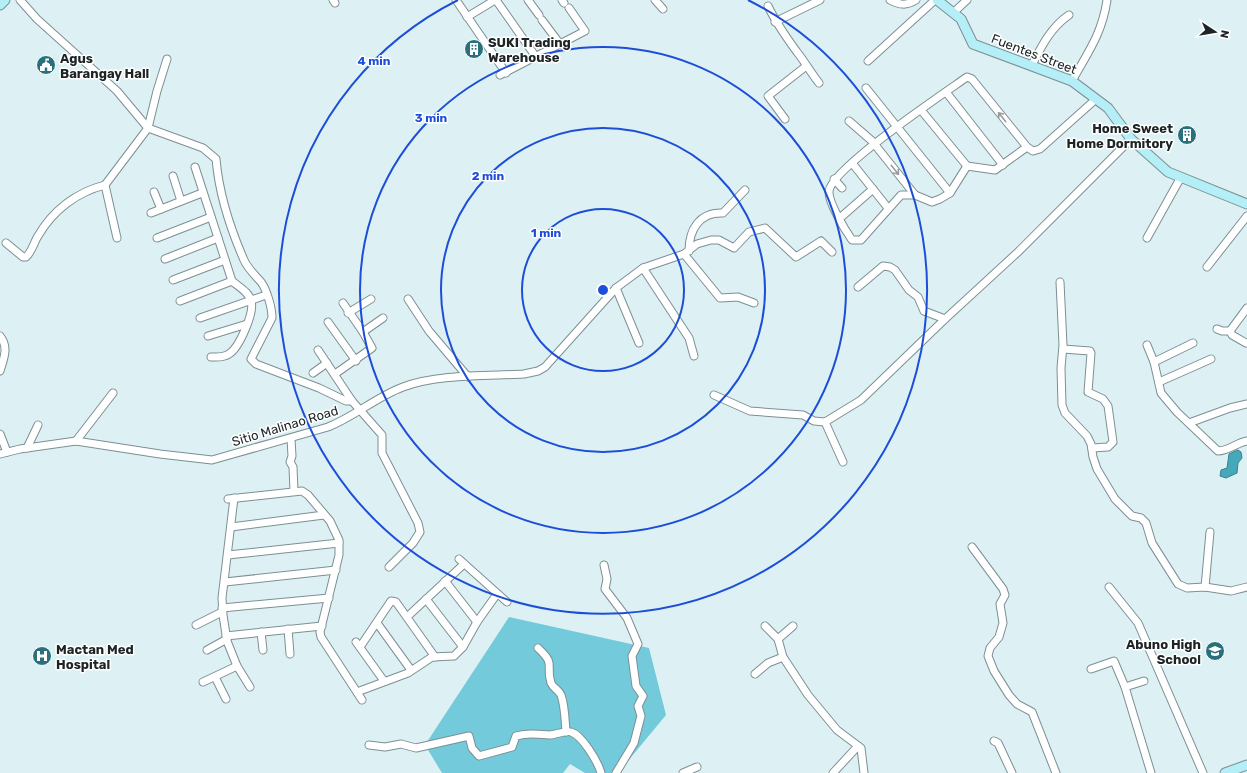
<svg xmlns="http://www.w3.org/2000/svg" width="1247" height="773" font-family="Rubik,sans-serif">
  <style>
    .green { fill: #72cada }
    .water { fill: #45a9bb; stroke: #39818e }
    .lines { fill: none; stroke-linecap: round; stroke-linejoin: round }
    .street-casing { stroke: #7d8f93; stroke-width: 9 }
    .secondary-casing { stroke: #7d8f93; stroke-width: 11 }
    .street { stroke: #fff; stroke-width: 7 }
    .secondary { stroke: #b4eef6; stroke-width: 9 }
    .oneway { stroke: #999c9d }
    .ring { fill: none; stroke: #1d4ed8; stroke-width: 2 }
    .labels { text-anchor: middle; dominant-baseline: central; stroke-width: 3; stroke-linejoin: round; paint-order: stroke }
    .poi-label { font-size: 13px; font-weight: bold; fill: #1d2426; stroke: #fff; text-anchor: start }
    .street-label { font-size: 13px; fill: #1d2426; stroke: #fff }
    .centre { fill: #1d4ed8; stroke: #fff; stroke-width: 2 }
    .ring-label { font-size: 12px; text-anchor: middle; font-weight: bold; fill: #1d4ed8; stroke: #fff; stroke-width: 3; stroke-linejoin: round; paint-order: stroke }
  </style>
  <rect width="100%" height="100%" fill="#ddf1f5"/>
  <path class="green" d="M509,617L649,648L666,715L618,773H585L570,764L563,773H442L425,745Z"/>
  <path class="water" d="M1238,450L1241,452L1242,458L1238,463L1237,473L1226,478L1220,476L1221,470L1227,468L1229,454Z"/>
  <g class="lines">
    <defs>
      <g id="street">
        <path d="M20,0L37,19L117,91L148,128L203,148L216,159C219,194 230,228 244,260C248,269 255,275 261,282C267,290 272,308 272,318L251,359L256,364L319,388L346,401H352"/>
        <path d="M333,0L335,3"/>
        <path d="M456,0L506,73"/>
        <path d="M496,0L536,57"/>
        <path d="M528,0L539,15"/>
        <path d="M562,0L564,3"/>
        <path d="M655,0L663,9"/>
        <path d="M890,0C900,5 906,6 916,0"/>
        <path d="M768,6C776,23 786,37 797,52C805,62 811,73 819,83"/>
        <path d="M953,13L967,0"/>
        <path d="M467,17L495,0"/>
        <path d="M542,20L560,44"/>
        <path d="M775,22L820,0"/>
        <path d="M868,61L935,0"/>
        <path d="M1032,65C1041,47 1051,27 1069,15"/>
        <path d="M500,75L585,31L569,8"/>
        <path d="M1072,81C1088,52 1102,34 1107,0"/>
        <path d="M866,88L950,193"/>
        <path d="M946,92L1003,165"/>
        <path d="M921,110L967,166"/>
        <path d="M785,119L768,96L805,67"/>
        <path d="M849,121L872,141L915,195"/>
        <path d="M1027,147L995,170L967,166L950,193L940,199L932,202L915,195H901L861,240H852C845,230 828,202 829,191C832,168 943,94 967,77L972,79L1027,147L1033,151L1040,149L1096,99"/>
        <path d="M852,163L888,208"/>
        <path d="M195,167L232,281C239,287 249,292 251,301C255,312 239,348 229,354C223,358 217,357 211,357"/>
        <path d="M173,176L181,201"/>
        <path d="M834,179L842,188"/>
        <path d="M105,185L117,238"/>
        <path d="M154,192L161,209"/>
        <path d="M151,213L202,193"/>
        <path d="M840,218L873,189"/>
        <path d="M157,238L211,217"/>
        <path d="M1147,238L1181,177"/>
        <path d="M6,243L23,257H26C32,252 34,242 38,236C53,210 77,192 105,185L148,128L157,91L167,59"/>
        <path d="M689,251C689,230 699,212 723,213L745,190"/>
        <path d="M684,254L720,298L738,297L754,303"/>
        <path d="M165,259L218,238"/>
        <path d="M1207,267L1247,216"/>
        <path d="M643,268L689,338L694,356"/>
        <path d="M173,280L225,260"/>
        <path d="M1060,282L1063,345L1061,368L1062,405L1065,413L1087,436L1091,444L1093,457L1097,469L1115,499L1132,516L1141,518L1146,523L1152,543L1178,584L1187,588L1205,587L1231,591L1247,587"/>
        <path d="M858,287L883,266L890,267L895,270L909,290L918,297L924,311L945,319"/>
        <path d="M616,288L639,343"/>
        <path d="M408,299L429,331L468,377"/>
        <path d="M180,301L232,281"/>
        <path d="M348,313L371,299"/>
        <path d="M200,318L266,295"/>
        <path d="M328,322L356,361"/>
        <path d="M1217,329L1222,331H1230"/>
        <path d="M363,332L383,318"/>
        <path d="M0,336C9,347 4,358 0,371"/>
        <path d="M208,336L247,324"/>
        <path d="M1246,343L1232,335L1230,331L1247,308"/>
        <path d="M1147,345L1154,362L1161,393L1177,412L1218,451C1229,451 1236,443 1247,441"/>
        <path d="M1063,349L1090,351L1091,353L1088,392L1103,399L1108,406L1113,442L1108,447L1092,448"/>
        <path d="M318,350L352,401L382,435V453L418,523L420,532L413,543L389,567"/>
        <path d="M1154,362L1193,343"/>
        <path d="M313,373L327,363"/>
        <path d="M335,374L372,348L363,332L343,303"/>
        <path d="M1159,382L1211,359"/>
        <path d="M714,395L750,411L803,415L814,421L825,422L861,400L944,320L1018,252L1131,139"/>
        <path d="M825,422L843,462"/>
        <path d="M1189,423L1230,408L1247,404"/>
        <path d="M0,434L7,452"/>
        <path d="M291,439L292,456L290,462L293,467L294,491"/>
        <path d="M76,441L113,393"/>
        <path d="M27,448L38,425"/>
        <path d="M0,454L20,449L76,441L160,454L212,460L328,427C354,417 376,397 403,387C437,374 486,376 524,374L538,371L545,367L616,288L643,268L684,254L697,244L711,240H719L734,248L749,232L765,228L796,257L821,241L832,252"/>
        <path d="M234,498L222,598L223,615L227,641L237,666L250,687"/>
        <path d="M228,499L302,491L308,495L330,521L339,540V555L320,632L321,637L362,700"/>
        <path d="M231,527L324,515"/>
        <path d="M972,547L1003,589L1005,595L1000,604L1003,623L999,637L990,648L988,656L994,671L1009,695L1017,704L1032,712L1056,773"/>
        <path d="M228,555L339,543"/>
        <path d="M459,559L507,602"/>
        <path d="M604,565L607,579L605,589L627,618L638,644L632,656L636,686L643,696L638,706L641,716L634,743L616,773"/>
        <path d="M445,581L477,622"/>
        <path d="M225,582L336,570"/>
        <path d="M1109,587L1138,623L1203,773"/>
        <path d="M1205,587L1210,532"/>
        <path d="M426,599L463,647"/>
        <path d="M222,608L329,598"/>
        <path d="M407,617L464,564"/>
        <path d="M377,623L411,670"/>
        <path d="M196,625L222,612"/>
        <path d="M765,626L778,639L783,657L808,695L837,730L861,748L864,773"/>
        <path d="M288,629L290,654"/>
        <path d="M261,632L263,650"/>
        <path d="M226,636L322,626"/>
        <path d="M778,639L793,626"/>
        <path d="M356,642L384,681"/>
        <path d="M360,647L391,601L396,602L435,657"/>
        <path d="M538,648C557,666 545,664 551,683C553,688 559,690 561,695C565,706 565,720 566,732"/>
        <path d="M207,650L227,639"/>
        <path d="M1091,669L1114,661L1125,687L1151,773"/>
        <path d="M755,674L768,663L783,657"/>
        <path d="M215,677L226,699"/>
        <path d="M203,682L237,666"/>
        <path d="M1125,687L1144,681"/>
        <path d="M357,692L408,673L432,657L454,656L463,647L477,622L497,594"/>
        <path d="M994,741L998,743L1012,773"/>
        <path d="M369,745L385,747L401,744L416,748L469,736L472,748L479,756L512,747L516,736C528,733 537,734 549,735C556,735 565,730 571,732C582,735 598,762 601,773"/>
        <path d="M683,773L697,767"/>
        <path d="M833,773L858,746"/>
      </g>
      <g id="secondary">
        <path d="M937,0L961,19L973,44L1072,81L1108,108L1131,139L1168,172L1247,204"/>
        <path d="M0,5L5,0"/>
        <path d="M1225,773L1247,765"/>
      </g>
    </defs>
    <use href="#street" class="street-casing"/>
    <use href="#secondary" class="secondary-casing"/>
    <use href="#street" class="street"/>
    <use href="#secondary" class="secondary"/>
  </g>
  <defs><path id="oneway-shaft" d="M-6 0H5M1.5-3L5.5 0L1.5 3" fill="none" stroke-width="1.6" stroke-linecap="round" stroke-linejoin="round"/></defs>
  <g class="oneway">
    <use href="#oneway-shaft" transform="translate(1002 117) rotate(-129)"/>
    <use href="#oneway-shaft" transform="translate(895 170) rotate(51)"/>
  </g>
  <g class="ring">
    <circle cx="603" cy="290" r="81"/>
    <circle cx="603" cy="290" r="162"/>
    <circle cx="603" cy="290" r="243"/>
    <path d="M748 0A324 324 0 1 1 458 0"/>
  </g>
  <defs>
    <symbol id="building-disc" viewBox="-11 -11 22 22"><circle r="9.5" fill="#29707c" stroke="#fff"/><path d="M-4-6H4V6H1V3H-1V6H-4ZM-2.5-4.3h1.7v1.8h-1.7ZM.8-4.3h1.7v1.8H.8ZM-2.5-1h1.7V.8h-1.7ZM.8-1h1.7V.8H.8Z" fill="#fff"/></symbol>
    <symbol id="civic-disc" viewBox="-11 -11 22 22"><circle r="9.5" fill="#29707c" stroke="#fff"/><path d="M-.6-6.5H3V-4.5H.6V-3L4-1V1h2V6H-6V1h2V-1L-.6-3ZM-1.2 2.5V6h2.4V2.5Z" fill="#fff"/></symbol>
    <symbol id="school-disc" viewBox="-11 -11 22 22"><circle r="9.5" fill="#29707c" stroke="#fff"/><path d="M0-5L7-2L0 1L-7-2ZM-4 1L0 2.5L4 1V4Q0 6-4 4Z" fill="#fff"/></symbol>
    <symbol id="hospital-disc" viewBox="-11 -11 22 22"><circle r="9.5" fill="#29707c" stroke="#fff"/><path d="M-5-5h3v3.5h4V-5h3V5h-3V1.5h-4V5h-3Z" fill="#fff"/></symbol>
  </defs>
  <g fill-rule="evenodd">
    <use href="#building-disc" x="463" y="38" width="22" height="22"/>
    <use href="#civic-disc" x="35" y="54" width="22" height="22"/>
    <use href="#building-disc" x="1176" y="124" width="22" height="22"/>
    <use href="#school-disc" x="1204" y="640" width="22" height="22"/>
    <use href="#hospital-disc" x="31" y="645" width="22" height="22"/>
  </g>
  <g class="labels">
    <g class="poi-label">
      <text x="488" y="42">SUKI Trading<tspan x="488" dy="15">Warehouse</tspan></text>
      <text x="60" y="58">Agus<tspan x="60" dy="15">Barangay Hall</tspan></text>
      <text x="1173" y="128" text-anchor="end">Home Sweet<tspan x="1173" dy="15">Home Dormitory</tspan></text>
      <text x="1201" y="644" text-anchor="end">Abuno High<tspan x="1201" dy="15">School</tspan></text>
      <text x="56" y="649">Mactan Med<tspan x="56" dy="15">Hospital</tspan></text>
    </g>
    <g class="street-label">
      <text transform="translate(1034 54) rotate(21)">Fuentes Street</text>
      <text transform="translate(285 426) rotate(-17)">Sitio Malinao Road</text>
    </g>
  </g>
  <circle cx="603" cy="290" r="6" class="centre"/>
  <g class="ring-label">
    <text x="374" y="65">4 min</text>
    <text x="431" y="122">3 min</text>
    <text x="488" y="180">2 min</text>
    <text x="546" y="237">1 min</text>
  </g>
  <g transform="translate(1215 32) rotate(102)" stroke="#ffffff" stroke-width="3" paint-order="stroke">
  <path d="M0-3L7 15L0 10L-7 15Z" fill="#1d2426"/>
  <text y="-6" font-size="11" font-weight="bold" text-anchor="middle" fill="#1d2426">N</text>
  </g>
</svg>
